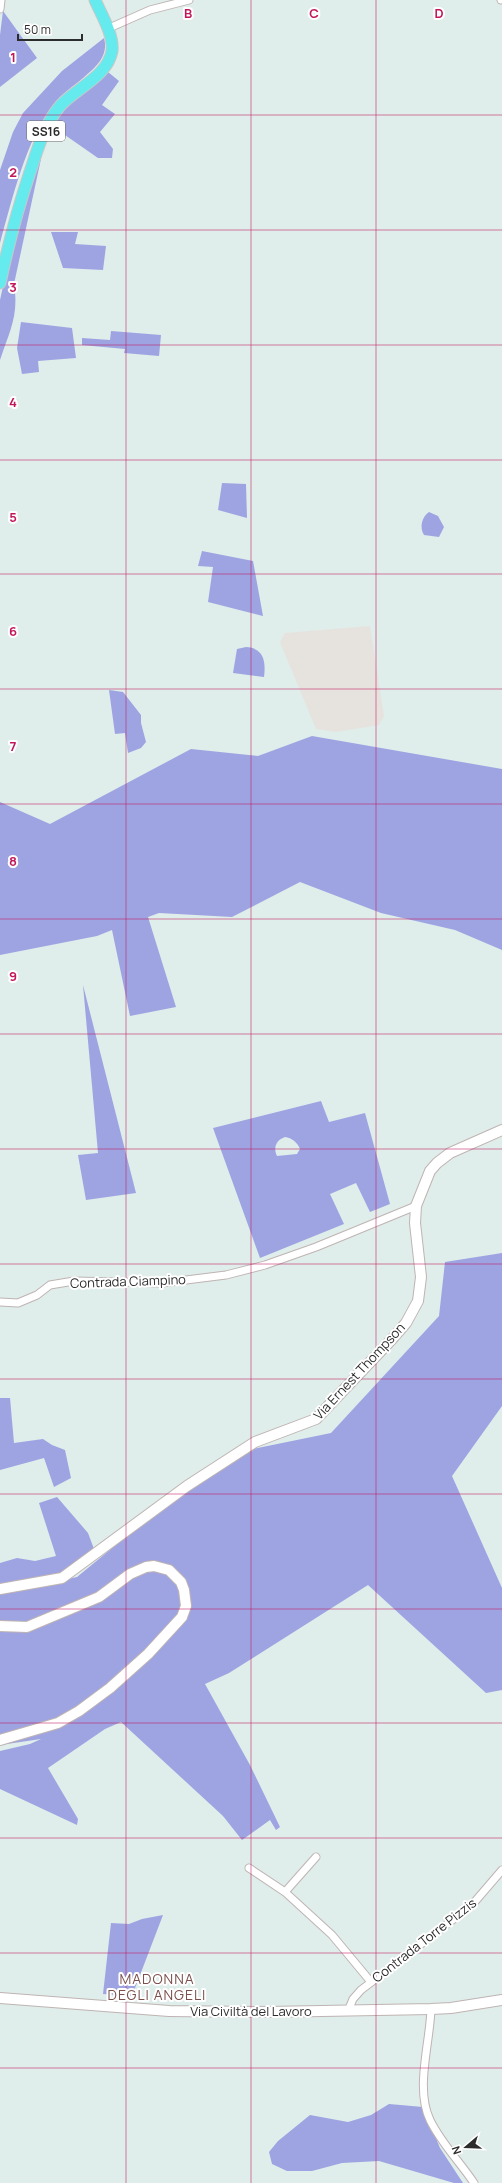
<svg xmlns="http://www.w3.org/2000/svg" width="502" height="2183" font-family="Manrope,sans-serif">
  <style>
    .industrial { fill: #e6e3df }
    .green { fill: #9ea4e2; fill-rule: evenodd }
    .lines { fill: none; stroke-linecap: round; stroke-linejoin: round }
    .street-casing { stroke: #bfb4b3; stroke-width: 9 }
    .secondary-casing { stroke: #bfb4b3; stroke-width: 12 }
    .primary-casing { stroke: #c8c8c8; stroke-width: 13 }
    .street { stroke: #fff; stroke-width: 7 }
    .secondary { stroke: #fff; stroke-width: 10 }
    .primary { stroke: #65ebed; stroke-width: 11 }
    .grid { fill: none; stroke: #c2185b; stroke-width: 1; stroke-opacity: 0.55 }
    .labels { text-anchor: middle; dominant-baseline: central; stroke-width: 4; stroke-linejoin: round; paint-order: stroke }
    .shield { fill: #fff; stroke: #6b6b6b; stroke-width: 1 }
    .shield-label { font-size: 12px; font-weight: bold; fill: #2c2c2c }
    .street-label { font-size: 13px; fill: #2c2c2c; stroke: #fff }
    .neighbourhood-label { font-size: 14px; letter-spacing: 1px; fill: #7c514d; stroke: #fff }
    .grid-label { font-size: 13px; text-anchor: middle; font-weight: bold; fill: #c2185b; stroke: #fff; stroke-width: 4; stroke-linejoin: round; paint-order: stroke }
  </style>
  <rect width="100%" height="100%" fill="#dfedeb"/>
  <path class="industrial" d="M370,626L384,716L379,725L336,732L316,729L280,642L285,633Z"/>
  <g class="green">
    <path d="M3,11L37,58L0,87V35Z"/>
    <path d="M104,38C109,56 96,67 83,78C74,86 61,94 54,104C26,139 12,200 0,243V170L13,132L23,113L62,71Z"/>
    <path d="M108,72L119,81L102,105L115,114L100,132L113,149L112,158H98L52,126L64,109Z"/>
    <path d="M44,145L14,284C19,315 10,330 0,360V300L16,228Z"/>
    <path d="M51,232H78L75,244L106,246L103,270L63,268Z"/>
    <path d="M21,322L72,328L76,358L38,361L39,372L22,374L17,348Z"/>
    <path d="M111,331L161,335L159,356L124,353L125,349L82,345V338L110,340Z"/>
    <path d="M222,483L246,484L247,518L218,510Z"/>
    <path d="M429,512L438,516L444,527L439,537L424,535C419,527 422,517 429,512Z"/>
    <path d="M202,551L253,561L263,616L208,602L213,567L198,566Z"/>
    <path d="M246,647C264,648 266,662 264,677L233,673L237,649Z"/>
    <path d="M109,690L123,692L141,715V723L146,742L141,748L128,753L125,733L115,734Z"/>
    <path d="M312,736L502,769V950L455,930L381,913L300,882L232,917L159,913L148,917L176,1007L130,1016L112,930L97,936L0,955V802L50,824L191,749L258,756Z"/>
    <path d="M83,985L136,1193L86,1200L78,1155L98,1153Z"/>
    <path d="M321,1101L329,1122L365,1113L390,1204L370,1212L356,1183L330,1194L344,1224L260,1258L213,1128ZM285,1137C292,1138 297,1142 300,1149L297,1154L277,1156C273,1148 276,1140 285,1137Z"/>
    <path d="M502,1253V1406L452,1476L502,1588V1690L486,1693L368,1585L229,1673L205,1684L250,1765L280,1827L276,1830L270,1820L242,1840L223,1816L121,1722L105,1729L48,1768L78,1819L77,1825L0,1789V1751L30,1744L41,1739L0,1745V1593L77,1577L144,1522L248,1450L331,1433L439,1316L445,1262Z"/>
    <path d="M0,1398H10L14,1443L43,1439L52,1445L65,1450L71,1478L54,1487L44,1458L0,1470Z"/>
    <path d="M57,1497L88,1533L94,1549L58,1576L0,1586V1563L17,1558L35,1561L56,1556L39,1503Z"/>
    <path d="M163,1915L132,1996L103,1994L111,1923L129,1924L142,1919Z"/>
    <path d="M389,2104L423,2107L440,2148L463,2183H454L379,2161L342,2163L312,2171H287L272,2164L269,2152L278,2141L310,2115L348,2122L371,2115Z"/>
  </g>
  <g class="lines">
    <defs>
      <g id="street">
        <path d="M501,0H502"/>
        <path d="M0,9L1,0"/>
        <path d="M107,29L150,10L189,0"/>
        <path d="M0,1302L18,1303L37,1295L50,1285L74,1281L162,1283L226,1275L265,1265L316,1247L416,1206"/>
        <path d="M249,1868L285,1892L332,1935L371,1982"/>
        <path d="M285,1892L316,1857"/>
        <path d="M431,2009C430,2043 415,2089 430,2120C441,2143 460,2162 474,2183"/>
        <path d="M348,2011L353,1999L361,1990L472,1905L502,1870"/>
      </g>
      <g id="secondary">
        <path d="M0,1589L62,1578L187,1486L255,1442L316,1419L392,1339L406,1323L418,1301L421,1277L415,1223L416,1206L430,1171L437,1163L450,1153L502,1130"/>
        <path d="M0,1626L27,1627L99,1597L130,1574L146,1567L154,1566L169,1570L181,1582L184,1590L186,1606L182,1617L148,1654L110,1688L79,1711L58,1723L0,1740"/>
        <path d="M0,1998L169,2011L267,2012L431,2009L451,2008L502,2000"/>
      </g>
      <path id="primary" d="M0,283C8,246 17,211 29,175C37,151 44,125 60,106C75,89 108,76 112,51C114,35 101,14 95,0"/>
    </defs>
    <use href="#street" class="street-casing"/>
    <use href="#secondary" class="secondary-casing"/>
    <use href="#primary" class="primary-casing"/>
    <use href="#street" class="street"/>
    <use href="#secondary" class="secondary"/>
    <use href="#primary" class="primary"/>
  </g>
  <path class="grid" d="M126,0V2183M251,0V2183M376,0V2183M0,115H502M0,230H502M0,345H502M0,460H502M0,574H502M0,689H502M0,804H502M0,919H502M0,1034H502M0,1149H502M0,1264H502M0,1379H502M0,1494H502M0,1609H502M0,1723H502M0,1838H502M0,1953H502M0,2068H502"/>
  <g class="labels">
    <rect class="shield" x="27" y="121" width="38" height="20" rx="3"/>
    <g class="shield-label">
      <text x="46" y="131">SS16</text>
    </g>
    <g class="street-label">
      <text transform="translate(128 1281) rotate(-2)">Contrada Ciampino</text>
      <text transform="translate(359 1371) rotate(-47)">Via Ernest Thompson</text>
      <text transform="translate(424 1940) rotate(-38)">Contrada Torre Pizzis</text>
      <text x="251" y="2011">Via Civiltà del Lavoro</text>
    </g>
    <g class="neighbourhood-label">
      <text x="157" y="1978">MADONNA<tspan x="157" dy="16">DEGLI ANGELI</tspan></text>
    </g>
  </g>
  <g class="grid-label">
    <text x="188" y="18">B</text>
    <text x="314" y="18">C</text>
    <text x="439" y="18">D</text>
    <text x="13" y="62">1</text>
    <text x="13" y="177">2</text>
    <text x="13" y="292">3</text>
    <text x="13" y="407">4</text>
    <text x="13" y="522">5</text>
    <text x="13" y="636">6</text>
    <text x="13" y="751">7</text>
    <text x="13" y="866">8</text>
    <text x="13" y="981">9</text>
  </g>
  <g transform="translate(466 2147) rotate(251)" stroke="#ffffff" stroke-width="3" paint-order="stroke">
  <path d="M0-3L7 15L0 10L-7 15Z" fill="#2c2c2c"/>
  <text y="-6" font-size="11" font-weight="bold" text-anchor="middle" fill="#2c2c2c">N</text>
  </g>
  <path d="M18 34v6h64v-6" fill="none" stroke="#2c2c2c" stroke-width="2"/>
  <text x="24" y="34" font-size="12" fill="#2c2c2c" stroke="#ffffff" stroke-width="3" paint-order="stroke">50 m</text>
</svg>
